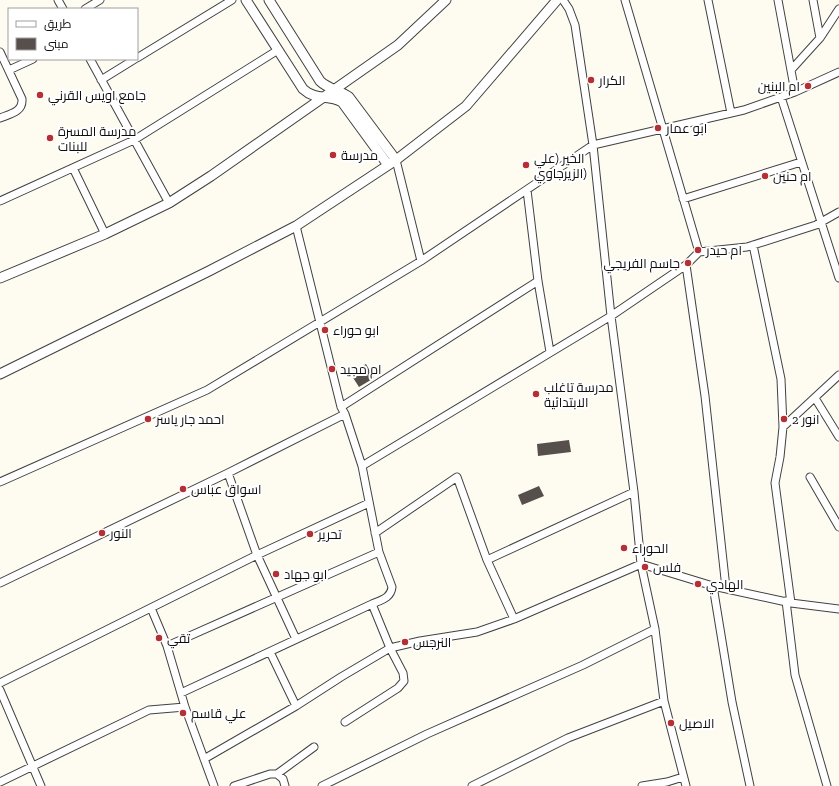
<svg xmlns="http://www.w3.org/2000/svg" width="839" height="786" font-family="'Zilla Slab',Cairo,serif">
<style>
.building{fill:#564f4b}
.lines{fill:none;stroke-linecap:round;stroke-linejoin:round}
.minor-casing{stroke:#414141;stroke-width:9}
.tertiary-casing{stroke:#414141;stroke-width:11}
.minor{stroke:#fff;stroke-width:7}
.tertiary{stroke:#fff;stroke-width:9}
.poi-dot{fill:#b43035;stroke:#fff;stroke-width:1.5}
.labels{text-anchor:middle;stroke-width:4;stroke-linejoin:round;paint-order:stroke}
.poi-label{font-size:13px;fill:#0e0e0e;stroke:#fff;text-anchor:start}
</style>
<rect width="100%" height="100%" fill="#fefbf0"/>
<path class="building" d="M366 364 374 378 359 387 350 373Z
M569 440 571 452 538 456 537 444Z
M539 486 544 496 522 505 518 495Z"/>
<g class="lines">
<g class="minor-casing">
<path id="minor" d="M58 0 63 9
M563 0 569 9 575 25 593 145 611 316 634 492 641 564 655 629 664 701 686 786
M625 0 699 252
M708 0 731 113
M778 0 795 92
M813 0 820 38
M85 9 100 0
M0 52 22 99C23 112 10 114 0 118
M137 58 232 0
M90 59 169 203
M9 70 33 59
M791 70 820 38 839 9
M101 80 135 59
M781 97 839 278
M396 160 421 261
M73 168 105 234
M527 190 538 281 550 352
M683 199 801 162
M0 201 134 140 278 50
M753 245 781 379 783 427 780 457 775 483 791 603
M686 265 705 396 726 588
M815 398 839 437
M341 407 538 281
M783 427 839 375
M362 466 611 316 686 265 699 252 747 247 816 225 839 212
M228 473 257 555 296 639
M810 477 839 527
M0 482 207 390 421 261 593 145 744 110 795 92 839 72
M375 533 457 477 487 560 514 619
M487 560 634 492
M0 583 228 473 345 414
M713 586 732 702 750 786
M786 601 795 675 827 786
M151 608 167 646 185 707 214 786
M167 646 379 552
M270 652 296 706
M0 683 257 555 369 503
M0 690 41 786
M181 693 372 604C381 600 391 598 392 587L379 552 362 466 345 414 341 407 296 226
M345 722 398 688 404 681 403 673 390 648 372 604
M204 759 296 706 341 677 390 648 420 641 477 632 514 619 641 564 713 586 791 603 839 609
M277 774 283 779 285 786
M0 782 149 710 185 707
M234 786 270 774H277L314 747
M322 786 427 734 583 665 655 629
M472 786 568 738 664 701
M642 786 667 782 683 777"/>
</g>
<g class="tertiary-casing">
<path id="tertiary" d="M246 0 303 89C316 101 328 94 342 102L388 165
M269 0 320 81C328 89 339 90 349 97L396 160
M0 278 105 234 169 203 211 176 398 45 446 0
M0 374 209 271 296 226 396 160 466 106 557 0"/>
</g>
<use href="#minor" class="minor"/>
<use href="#tertiary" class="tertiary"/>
</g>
<g class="poi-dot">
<circle cx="591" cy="80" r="4"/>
<circle cx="808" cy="86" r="4"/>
<circle cx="40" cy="95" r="4"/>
<circle cx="658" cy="128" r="4"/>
<circle cx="50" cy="138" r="4"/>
<circle cx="333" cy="155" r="4"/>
<circle cx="526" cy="165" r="4"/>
<circle cx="765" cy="176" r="4"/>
<circle cx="698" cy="250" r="4"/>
<circle cx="688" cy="263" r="4"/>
<circle cx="325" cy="330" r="4"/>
<circle cx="332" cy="369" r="4"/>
<circle cx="536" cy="394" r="4"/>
<circle cx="148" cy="419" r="4"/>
<circle cx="784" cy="419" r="4"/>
<circle cx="183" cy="489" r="4"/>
<circle cx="102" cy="533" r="4"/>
<circle cx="310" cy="534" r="4"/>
<circle cx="624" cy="548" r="4"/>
<circle cx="645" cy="567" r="4"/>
<circle cx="276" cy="574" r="4"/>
<circle cx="698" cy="584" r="4"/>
<circle cx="159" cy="638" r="4"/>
<circle cx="405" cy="642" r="4"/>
<circle cx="183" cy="713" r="4"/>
<circle cx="671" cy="723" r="4"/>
</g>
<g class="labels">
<g class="poi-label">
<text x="599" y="85">الكرار</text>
<text x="800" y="91" text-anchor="end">ام البنين</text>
<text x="48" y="100">جامع اويس القرني</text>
<text x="666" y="133">ابو عمار</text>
<text x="58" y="136">مدرسة المسرة<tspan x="58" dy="15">للبنات</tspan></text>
<text x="341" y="160">مدرسة</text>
<text x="534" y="163">الخير (علي<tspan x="534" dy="15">الزيرجاوي)</tspan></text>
<text x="773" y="181">ام حنين</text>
<text x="706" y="255">ام حيدر</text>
<text x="680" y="268" text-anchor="end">جاسم الفريجي</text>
<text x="333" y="335">ابو حوراء</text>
<text x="340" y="374">ام مجيد</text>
<text x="544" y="392">مدرسة تاغلب<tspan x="544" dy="15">الابتدائية</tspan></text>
<text x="156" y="424">احمد جار ياسر</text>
<text x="792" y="424">انور 2</text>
<text x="191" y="494">اسواق عباس</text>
<text x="110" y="538">النور</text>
<text x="318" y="539">تحرير</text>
<text x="632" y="553">الحوراء</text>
<text x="653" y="572">فلس</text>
<text x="284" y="579">ابو جهاد</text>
<text x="706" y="589">الهادي</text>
<text x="167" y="643">تقي</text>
<text x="413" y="647">النرجس</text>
<text x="191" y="718">علي قاسم</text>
<text x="679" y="728">الاصيل</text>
</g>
</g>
<rect x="8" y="8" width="130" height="52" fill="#ffffff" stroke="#9f9f9f"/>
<rect x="16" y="21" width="20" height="6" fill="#ffffff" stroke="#9f9f9f"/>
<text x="44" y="28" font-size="12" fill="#0e0e0e">طريق</text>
<rect x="16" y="38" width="20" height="12" fill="#564f4b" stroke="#9f9f9f"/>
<text x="44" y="48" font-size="12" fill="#0e0e0e">مبنى</text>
</svg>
